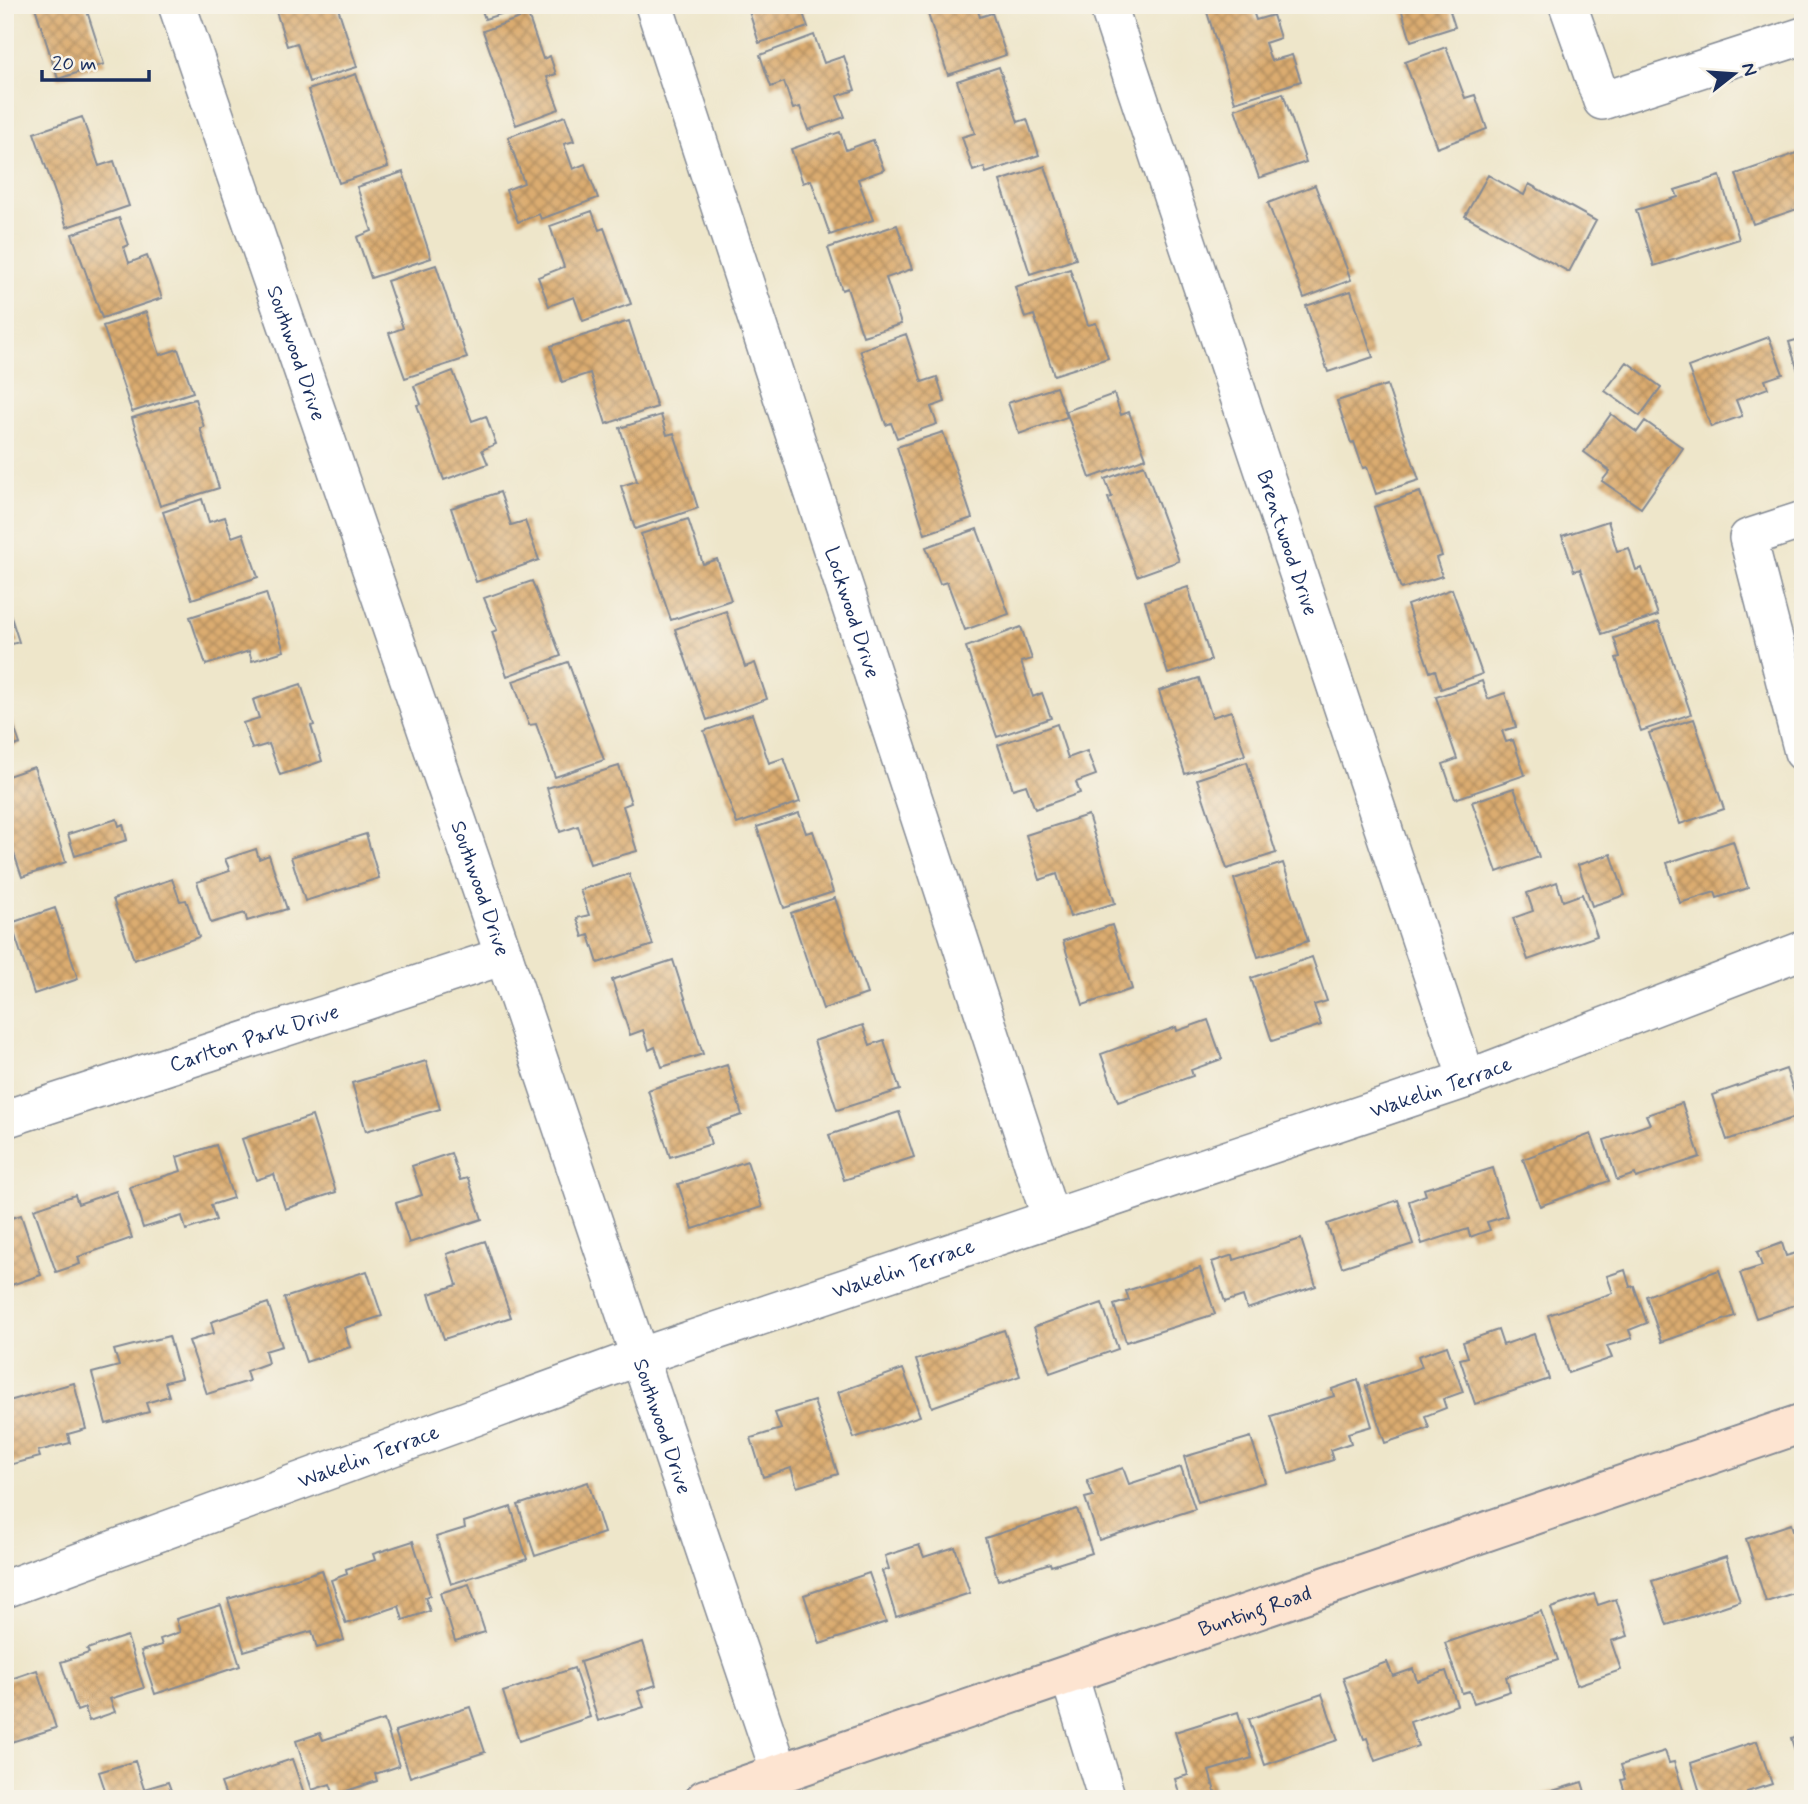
<svg xmlns="http://www.w3.org/2000/svg" width="1808" height="1804" font-family="Mynerve,sans-serif">
<style>
.building{fill:url(#building-cross-hatch)}
.lines{fill:none;stroke-linecap:round;stroke-linejoin:round}
.minor-casing{stroke:#848a94;stroke-width:40}
.secondary-casing{stroke:#848a94;stroke-width:42}
.minor{stroke:#fff;stroke-width:37}
.secondary{stroke:#fde4d1;stroke-width:38}
.labels{text-anchor:middle;stroke-width:5;stroke-linejoin:round;paint-order:stroke}
.street-label{font-size:21px;fill:#1b2f5e;stroke:#f7f3e8}
</style>
<defs>
<pattern id="building-cross-hatch" width="8" height="8" patternUnits="userSpaceOnUse" patternTransform="scale(1.75)"><rect width="8" height="8" fill="#dbac6f"/><path d="M0 0l8 8M0 8l8-8" fill="none" stroke="#b18c5e"/></pattern>
</defs>
<rect width="100%" height="100%" fill="#f7f3e8"/>
<filter id="ink" filterUnits="userSpaceOnUse"><feTurbulence type="fractalNoise" baseFrequency=".0143" numOctaves="2"/><feDisplacementMap in="SourceGraphic" scale="14" xChannelSelector="R" yChannelSelector="G"/><feConvolveMatrix kernelMatrix="1 2 1 2 8 2 1 2 1" color-interpolation-filters="sRGB"/></filter>
<filter id="wash" filterUnits="userSpaceOnUse"><feTurbulence type="fractalNoise" baseFrequency=".00686" numOctaves="4" result="noise"/><feDisplacementMap in="SourceGraphic" scale="28" xChannelSelector="R" yChannelSelector="G"/><feGaussianBlur stdDeviation="1.57" result="paint"/><feColorMatrix in="noise" values="0 0 0 0 0 0 0 0 0 0 0 0 0 0 0 0 0 1.4 0 .05"/><feComposite in="paint" operator="in"/></filter>
<g filter="url(#wash)">
<rect width="100%" height="100%" fill="#eee6ca"/>
<g id="blocks">
<path class="building" d="M39 5H85L104 64 58 79 35 7Z
M274 5H337L357 67 309 82 297 43 287 46Z
M480 5H526V6L485 19Z
M747 5H800L808 27 759 43Z
M925 5H976L980 17 992 13 1006 55 948 75Z
M1219 5H1251L1256 20 1273 15 1280 38 1265 43 1271 61 1292 55 1301 81 1235 102 1206 9Z
M1400 5H1448L1455 27 1411 41Z
M528 15 543 59 550 56 556 74 547 77 559 109 516 125 483 31Z
M814 35 824 63 844 56 855 90 837 96 845 117 808 130 800 107 793 109 784 82 771 87 760 55Z
M1446 47 1465 98 1475 95 1487 129 1437 148 1405 62Z
M999 67 1018 122 1027 119 1039 155 986 173 984 167 973 171 962 137 975 133 957 81Z
M356 74 388 167 339 183 308 90Z
M1283 93 1306 162 1259 178 1235 109Z
M565 116 574 141 564 144 573 169 585 164 598 198 541 219 539 214 518 222 506 190 524 183 508 137Z
M82 117 99 166 114 161 129 206 67 227 34 133Z
M840 132 846 150 873 140 884 170 858 179 873 220 830 235 811 180 803 183 791 149Z
M1803 151V207L1753 224 1736 174Z
M1045 166 1076 259 1030 274 1000 181Z
M403 172 431 258 371 278 357 237 372 231 357 187Z
M1488 175 1524 195 1529 184 1596 221 1569 272 1465 216Z
M1720 176 1739 239 1654 266 1636 210 1678 197 1675 190Z
M1315 185 1351 280 1304 298 1268 203Z
M592 211 599 230 604 228 631 304 583 321 574 297 549 306 538 277 564 267 550 226Z
M119 218 129 245 124 247 129 263 147 256 162 298 102 318 72 234Z
M897 225 912 269 886 278 901 324 863 336 847 288 842 290 828 248Z
M436 265 467 358 405 378 389 333 403 328 387 281Z
M1070 269 1088 325 1096 323 1108 358 1054 375 1034 315 1025 318 1015 287Z
M1351 291 1373 357 1328 372 1306 306Z
M146 312 160 355 178 349 193 392 132 412 103 326Z
M629 321 657 407 606 424 590 373 562 382 551 346Z
M906 334 922 382 937 377 945 402 931 407 937 424 897 438 891 423 886 425 860 350Z
M1769 337 1783 374 1765 380 1768 388 1736 400 1742 416 1711 427 1688 367Z
M1803 338V384H1802L1789 342Z
M1627 362 1661 387 1640 416 1605 391Z
M453 371 472 421 486 416 496 444 482 450 488 464 444 480 417 405 421 404 414 386Z
M1387 385 1419 480 1376 494 1367 467 1363 468 1354 442 1351 443 1337 401Z
M1056 387 1067 417 1019 434 1008 403Z
M1114 394 1121 415 1129 412 1146 458 1090 478 1066 411Z
M195 399 204 427 200 428 219 488 160 506 132 418Z
M1611 414 1637 432 1645 421 1683 448 1641 508 1602 481 1610 471 1584 452Z
M661 415 667 435 674 433 698 508 635 529 621 486 637 481 620 428Z
M943 432 972 518 925 534 897 447Z
M1144 465 1179 561 1137 576 1108 498 1112 497 1105 479Z
M500 492 511 525 525 521 539 560 476 582 451 508Z
M1420 492 1442 556 1436 558 1442 576 1401 589 1374 507Z
M202 499 209 522 225 517 232 537 243 533 258 577 192 599 163 512Z
M688 519 703 564 717 559 731 600 671 620 641 534Z
M1608 521 1617 551 1629 548 1636 570 1642 568 1658 615 1602 634 1580 569 1574 571 1562 536Z
M977 529 1009 614 965 630 947 582 940 584 926 547Z
M532 581 561 656 507 676 492 632 497 630 484 598Z
M1188 587 1211 660 1168 674 1145 601Z
M1452 589 1482 674 1441 689 1435 670 1430 672 1407 605Z
M266 593 284 651 252 661 249 651 206 665 190 617Z
M5 598 19 642 5 646Z
M726 611 745 667 755 663 767 699 707 720 675 629Z
M1659 622 1691 714 1641 731 1616 658 1620 657 1614 638Z
M1021 627 1032 659 1021 662 1033 697 1042 693 1051 718 997 737 966 647Z
M568 662 604 760 555 777 536 724 529 725 513 681Z
M1199 678 1212 717 1231 711 1245 755 1185 774 1159 691Z
M1482 681 1488 699 1505 693 1516 727 1502 731 1506 742 1513 740 1525 775 1455 799 1443 764 1457 759 1436 697Z
M301 684 314 725 311 726 322 761 280 775 269 744 252 749 243 723 259 718 253 700Z
M5 701 20 744 5 749Z
M752 714 769 763 784 758 800 802 737 824 704 731Z
M1694 719 1724 809 1680 824 1649 733Z
M1057 724 1068 758 1087 751 1096 775 1076 782 1080 793 1035 809 1026 785 1013 789 998 745Z
M1247 762 1276 853 1227 869 1197 779Z
M619 766 631 803 623 806 637 851 590 864 578 826 560 832 547 788Z
M34 767 66 862 22 877 5 827V777Z
M1514 788 1539 857 1497 872 1472 802Z
M799 813 806 833 813 831 833 892 784 908 757 827Z
M1088 815 1115 903 1070 917 1057 874 1040 880 1026 835Z
M117 819 119 826 123 824 127 840 75 856 68 834Z
M366 834 379 878 305 901 291 857Z
M1733 841 1748 888 1717 898 1715 892 1680 903 1667 863Z
M256 849 259 859 269 855 287 909 247 921 245 913 211 923 197 882 230 871 225 859Z
M1611 854 1625 895 1592 906 1578 865Z
M1283 863 1308 941 1258 957 1234 879Z
M629 874 653 945 598 963 589 935 583 937 577 918 589 915 580 890Z
M172 879 180 901 186 900 199 937 134 960 113 899Z
M1557 882 1563 901 1582 894 1597 936 1528 960 1513 918 1533 911 1527 893Z
M835 898 867 994 823 1009 791 913Z
M55 908 78 979 34 994 11 923Z
M1112 925 1132 989 1083 1005 1063 941Z
M1312 957 1327 1001 1314 1005 1321 1025 1272 1041 1251 978Z
M673 960 703 1054 662 1067 655 1047 649 1050 643 1030 630 1035 612 980Z
M1208 1020 1222 1059 1191 1070 1193 1076 1118 1102 1101 1054 1176 1027 1177 1031Z
M863 1025 870 1045 884 1040 900 1090 837 1110 814 1041Z
M426 1061 440 1109 366 1131 352 1083Z
M727 1065 742 1115 706 1127 711 1144 670 1157 648 1090Z
M1786 1069 1802 1115 1727 1140 1712 1095Z
M1682 1103 1700 1157 1636 1178 1635 1174 1617 1180 1604 1140 1650 1124 1646 1115Z
M899 1112 914 1157 844 1180 829 1135Z
M312 1116 336 1192 285 1209 274 1174 256 1180 242 1139Z
M1591 1134 1609 1181 1540 1206 1523 1159Z
M216 1145 233 1198 211 1205 216 1220 186 1230 182 1216 143 1228 130 1187 181 1171 177 1157Z
M451 1153 460 1180 468 1178 482 1219 409 1243 396 1203 422 1195 412 1166Z
M747 1161 762 1207 693 1229 678 1184Z
M1493 1168 1507 1216 1487 1222 1490 1230 1470 1237 1468 1229 1422 1244 1409 1201 1426 1195 1424 1189Z
M116 1191 132 1238 78 1257 80 1264 56 1272 34 1209 75 1195 78 1204Z
M1398 1200 1413 1244 1342 1267 1327 1224Z
M21 1215 41 1275 5 1287V1220Z
M1301 1239 1316 1286 1247 1309 1243 1296 1225 1302 1212 1262 1233 1255 1234 1260Z
M485 1241 511 1317 444 1339 429 1294 457 1285 447 1254Z
M1782 1243 1786 1256 1803 1251V1302L1756 1318 1740 1273 1762 1266 1757 1252Z
M1200 1268 1215 1314 1126 1342 1114 1305 1129 1300 1126 1291Z
M1625 1270 1630 1287 1634 1286 1647 1323 1629 1330 1632 1338 1607 1346 1612 1358 1568 1373 1548 1315 1613 1293 1607 1276Z
M1719 1270 1735 1316 1662 1342 1646 1296Z
M367 1271 382 1316 344 1328 350 1347 306 1362 284 1298Z
M268 1303 282 1346 265 1351 268 1363 246 1371 249 1381 207 1394 189 1341 214 1333 211 1322Z
M1102 1303 1118 1349 1050 1373 1034 1327Z
M1004 1330 1020 1376 932 1407 916 1360Z
M1498 1330 1503 1345 1534 1334 1549 1379 1475 1404 1460 1359 1468 1357 1463 1342Z
M169 1336 181 1378 165 1382 169 1396 146 1403 149 1412 106 1424 92 1373 119 1366 114 1350Z
M1447 1346 1463 1392 1443 1399 1446 1408 1425 1416 1429 1428 1385 1443 1366 1386 1422 1367 1418 1356Z
M903 1369 920 1416 854 1438 838 1392Z
M1358 1380 1372 1426 1348 1433 1351 1443 1330 1450 1333 1460 1289 1474 1271 1416 1334 1396 1332 1389Z
M74 1383 86 1429 68 1434 70 1443 38 1451 40 1457 5 1466V1402Z
M814 1401 838 1474 797 1487 791 1468 763 1477 751 1438 781 1429 775 1413Z
M1251 1437 1265 1482 1198 1502 1184 1457Z
M1181 1467 1195 1509 1099 1540 1085 1498 1093 1496 1087 1480 1123 1468 1129 1484Z
M588 1482 604 1533 535 1556 518 1505Z
M511 1507 527 1559 451 1584 436 1537 465 1528 464 1522Z
M1077 1509 1092 1553 1051 1566 1050 1563 998 1580 985 1538Z
M1791 1524 1797 1542 1803 1540V1590L1766 1602 1746 1539Z
M413 1541 430 1595 425 1597 430 1611 403 1620 399 1606 346 1624 331 1580 347 1574 346 1569 375 1560 373 1554Z
M919 1545 924 1557 955 1547 970 1593 896 1617 882 1571 889 1569 885 1556Z
M1726 1557 1740 1601 1667 1625 1652 1581Z
M322 1570 344 1640 317 1648 312 1631 244 1651 228 1599Z
M869 1573 886 1622 820 1644 804 1595Z
M469 1584 485 1632 455 1641 440 1593Z
M1594 1594 1598 1605 1616 1599 1628 1636 1611 1641 1621 1670 1577 1685 1551 1608Z
M221 1605 240 1666 155 1694 141 1651 162 1645 160 1639 180 1632 176 1619Z
M1541 1611 1558 1660 1506 1677 1510 1691 1474 1703 1469 1691 1462 1693 1445 1643Z
M127 1636 144 1688 110 1699 115 1712 89 1721 85 1708 77 1711 61 1662 89 1653 87 1649Z
M643 1642 656 1685 638 1691 644 1707 598 1721 580 1662Z
M1387 1662 1393 1676 1413 1669 1417 1681 1446 1671 1457 1705 1410 1722 1418 1746 1375 1761 1367 1738 1364 1739 1343 1678Z
M574 1668 590 1717 519 1741 503 1692Z
M37 1670 56 1728 5 1744V1681Z
M1322 1694 1338 1740 1265 1765 1249 1719Z
M470 1707 485 1752 410 1777 395 1731Z
M1238 1712 1252 1758 1209 1771 1216 1795 1204 1799H1181L1175 1779 1188 1775 1175 1732Z
M384 1720 399 1766 375 1774 377 1781 334 1795 330 1784 312 1790 296 1741 320 1733 323 1740Z
M1803 1735V1775H1802L1791 1738Z
M1757 1741 1772 1784 1747 1792 1749 1799H1702L1691 1763Z
M1665 1751 1669 1763 1674 1762 1686 1799H1627L1621 1780 1625 1779 1621 1765Z
M292 1759 306 1799H227L221 1783Z
M135 1761 144 1789 168 1782 174 1799H108L99 1772Z
M1582 1782 1587 1799H1537L1536 1796Z"/>
</g>
</g>
<g filter="url(#ink)">
<use href="#blocks" fill-opacity="0" stroke="#848a94" stroke-width="2"/>
<g class="lines">
<g class="minor-casing">
<g id="minor">
<path id="s1" d="M177 5 504 956 780 1773"/>
<path id="s2" d="M654 5 1051 1219"/>
<path id="s3" d="M1108 5 1467 1079"/>
<path d="M1568 5 1602 101 1803 36"/>
<path d="M1803 520 1748 538 1803 752"/>
<path id="s4" d="M5 1119 504 956"/>
<path id="s5" d="M5 1589 639 1357 1467 1079 1803 950"/>
<path d="M1069 1675 1107 1799"/>
</g>
</g>
<g class="secondary-casing">
<g id="secondary">
<path id="s6" d="M705 1799 1803 1423"/>
</g>
</g>
<use href="#minor" class="minor"/>
<use href="#secondary" class="secondary"/>
</g>
</g>
<g class="labels">
<g class="street-label">
<text dy="7" stroke="none"><textPath href="#s1" startOffset="368">Southwood Drive</textPath></text>
<text dy="7" stroke="none"><textPath href="#s3" startOffset="567">Brentwood Drive</textPath></text>
<text dy="7" stroke="none"><textPath href="#s2" startOffset="639">Lockwood Drive</textPath></text>
<text dy="7" stroke="none"><textPath href="#s1" startOffset="934">Southwood Drive</textPath></text>
<text dy="7" stroke="none"><textPath href="#s4" startOffset="262">Carlton Park Drive</textPath></text>
<text dy="7" stroke="none"><textPath href="#s5" startOffset="1521">Wakelin Terrace</textPath></text>
<text dy="7" stroke="none"><textPath href="#s5" startOffset="954">Wakelin Terrace</textPath></text>
<text dy="7" stroke="none"><textPath href="#s1" startOffset="1502">Southwood Drive</textPath></text>
<text dy="7" stroke="none"><textPath href="#s5" startOffset="387">Wakelin Terrace</textPath></text>
<text dy="7" stroke="none"><textPath href="#s6" startOffset="581">Bunting Road</textPath></text>
</g>
</g>
<rect width="1808" height="1804" fill="none" stroke="#f7f3e8" stroke-width="28"/>
<g transform="translate(1734 74) rotate(73)" stroke="#f7f3e8" stroke-width="5" paint-order="stroke">
<path d="M0-5L12 26L0 18L-12 26Z" fill="#1b2f5e"/>
<text y="-10" font-size="19" font-weight="bold" text-anchor="middle" fill="#1b2f5e">N</text>
</g>
<path d="M42 70v10h107v-10" fill="none" stroke="#1b2f5e" stroke-width="3.5"/>
<text x="52" y="70" font-size="21" fill="#1b2f5e" stroke="#f7f3e8" stroke-width="5" paint-order="stroke">20 m</text>
</svg>
